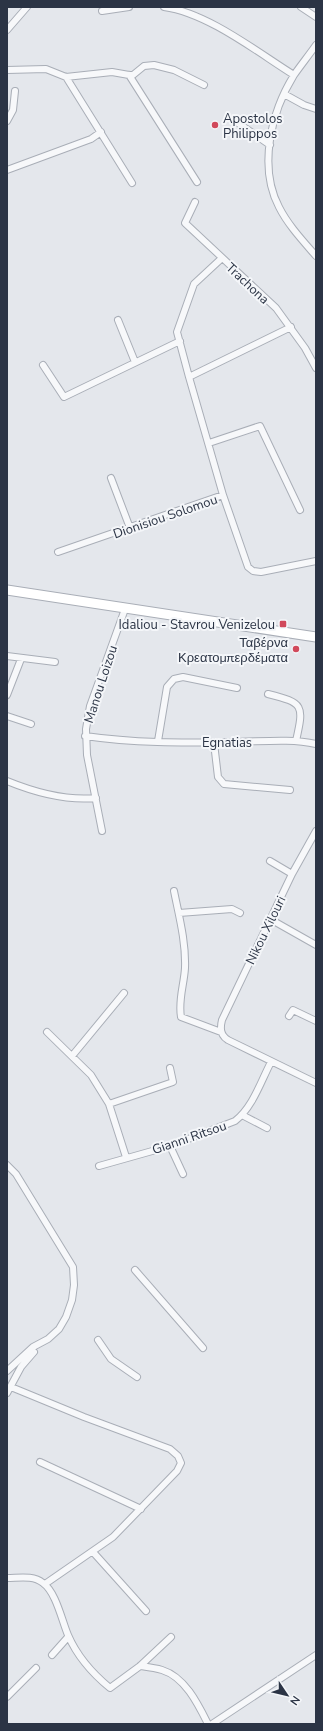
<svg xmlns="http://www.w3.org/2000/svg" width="323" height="1731" font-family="'Nunito Sans',sans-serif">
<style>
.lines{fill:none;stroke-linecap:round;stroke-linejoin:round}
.minor-casing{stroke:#a9aeb7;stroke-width:8}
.secondary-casing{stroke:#a9aeb7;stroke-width:11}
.minor{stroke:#f7f8fa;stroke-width:6}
.secondary{stroke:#fff;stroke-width:9}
.poi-dot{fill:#d1495b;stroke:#f4f6f9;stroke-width:1.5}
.labels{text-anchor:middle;stroke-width:4;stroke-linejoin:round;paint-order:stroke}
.poi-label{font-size:13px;fill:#2b3445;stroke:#f4f6f9;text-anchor:end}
.street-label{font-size:13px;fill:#2b3445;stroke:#f4f6f9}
</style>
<rect width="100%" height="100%" fill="#e4e7ec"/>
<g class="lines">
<g class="minor-casing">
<path id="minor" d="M164 7C208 13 257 52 294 75
M301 7 316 17
M102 11 129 7
M7 30 27 7
M316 45C309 55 301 65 294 75 271 112 258 167 279 207 288 225 303 241 316 256
M7 70 46 69 66 77 112 72 129 75H133L144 66 154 65 174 70 204 85
M129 75 197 182
M66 77 132 183
M284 94 304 105 316 109
M7 121 13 110 15 91
M238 123 270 145
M7 170 91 139 101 132
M195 202 185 223 276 308 305 348 316 368
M118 320 135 362
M43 365 64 397 180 341
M189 377 177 332 194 284 222 258
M209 443 260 426 300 510
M111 478 130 528
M223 495 189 377 291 327
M58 552 223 495 248 567 253 571 261 572 316 561
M7 656 55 662
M268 694C304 703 304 705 296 741
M7 695 21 659
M7 716 31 724
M85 736C133 743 182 743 231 742 259 742 289 738 316 744
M158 741 167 687 174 679 183 677 237 688
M214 743 218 777 224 784 290 790
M7 781C34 792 66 801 96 798
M102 831 87 755 86 729 90 706 125 609
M316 831 292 874 222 1020C220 1028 220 1035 228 1040L316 1083
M270 861 292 874
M174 891C179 916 186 942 185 968 184 985 178 1000 181 1017L221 1032
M179 913 232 909 240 913
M270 919 316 945
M289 1016 293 1010 316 1021
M47 1032 91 1075 109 1104 126 1157
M72 1056 124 993
M109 1104 173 1082 170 1068
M242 1115 267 1128
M170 1146 183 1174
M7 1165 16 1174 73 1267 74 1285 72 1300 66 1317 59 1329 48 1339 33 1347 7 1371
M99 1166 170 1146 235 1121C253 1107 261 1081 271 1062
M135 1270 203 1348
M98 1340 111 1359 137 1377
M11 1387 84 1417 170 1449 178 1456 181 1463 177 1471 113 1537 45 1584
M7 1393 21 1367 34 1352
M40 1462 141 1509
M93 1552 146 1611
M7 1578C19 1578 33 1575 43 1583 56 1592 62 1621 68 1635 77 1656 93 1674 110 1688L140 1666 171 1637
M52 1655 68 1637
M140 1666C147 1667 155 1668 162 1670 185 1677 198 1704 208 1724
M7 1697 36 1668
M212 1724 316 1655"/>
</g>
<g class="secondary-casing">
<path id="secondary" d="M7 590 316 637"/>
</g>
<use href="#minor" class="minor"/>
<use href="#secondary" class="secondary"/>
</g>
<g class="poi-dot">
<circle cx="215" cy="125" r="4"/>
<rect x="279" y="620" width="8" height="8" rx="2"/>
<circle cx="296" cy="649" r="4"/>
</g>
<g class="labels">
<g class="poi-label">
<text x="223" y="123" text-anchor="start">Apostolos<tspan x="223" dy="15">Philippos</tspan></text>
<text x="275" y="629">Idaliou - Stavrou Venizelou</text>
<text x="288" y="647">Ταβέρνα<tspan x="288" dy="15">Κρεατομπερδέματα</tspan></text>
</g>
<g class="street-label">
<text transform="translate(248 283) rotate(43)" y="5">Trachona</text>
<text transform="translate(165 516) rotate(-19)" y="5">Dionisiou Solomou</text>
<text transform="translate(100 684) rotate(-72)" y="5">Manou Loizou</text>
<text x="227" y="747">Egnatias</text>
<text transform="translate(265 930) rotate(-64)" y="5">Nikou Xilouri</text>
<text transform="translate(189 1137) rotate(-19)" y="5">Gianni Ritsou</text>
</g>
</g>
<rect width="323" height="1731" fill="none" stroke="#2b3445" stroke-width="16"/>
<g transform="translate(287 1695) rotate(125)" stroke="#f4f6f9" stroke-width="3" paint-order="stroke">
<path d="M0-3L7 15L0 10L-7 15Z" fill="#2b3445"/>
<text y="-6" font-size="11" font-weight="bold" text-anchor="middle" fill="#2b3445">N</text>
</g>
</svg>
